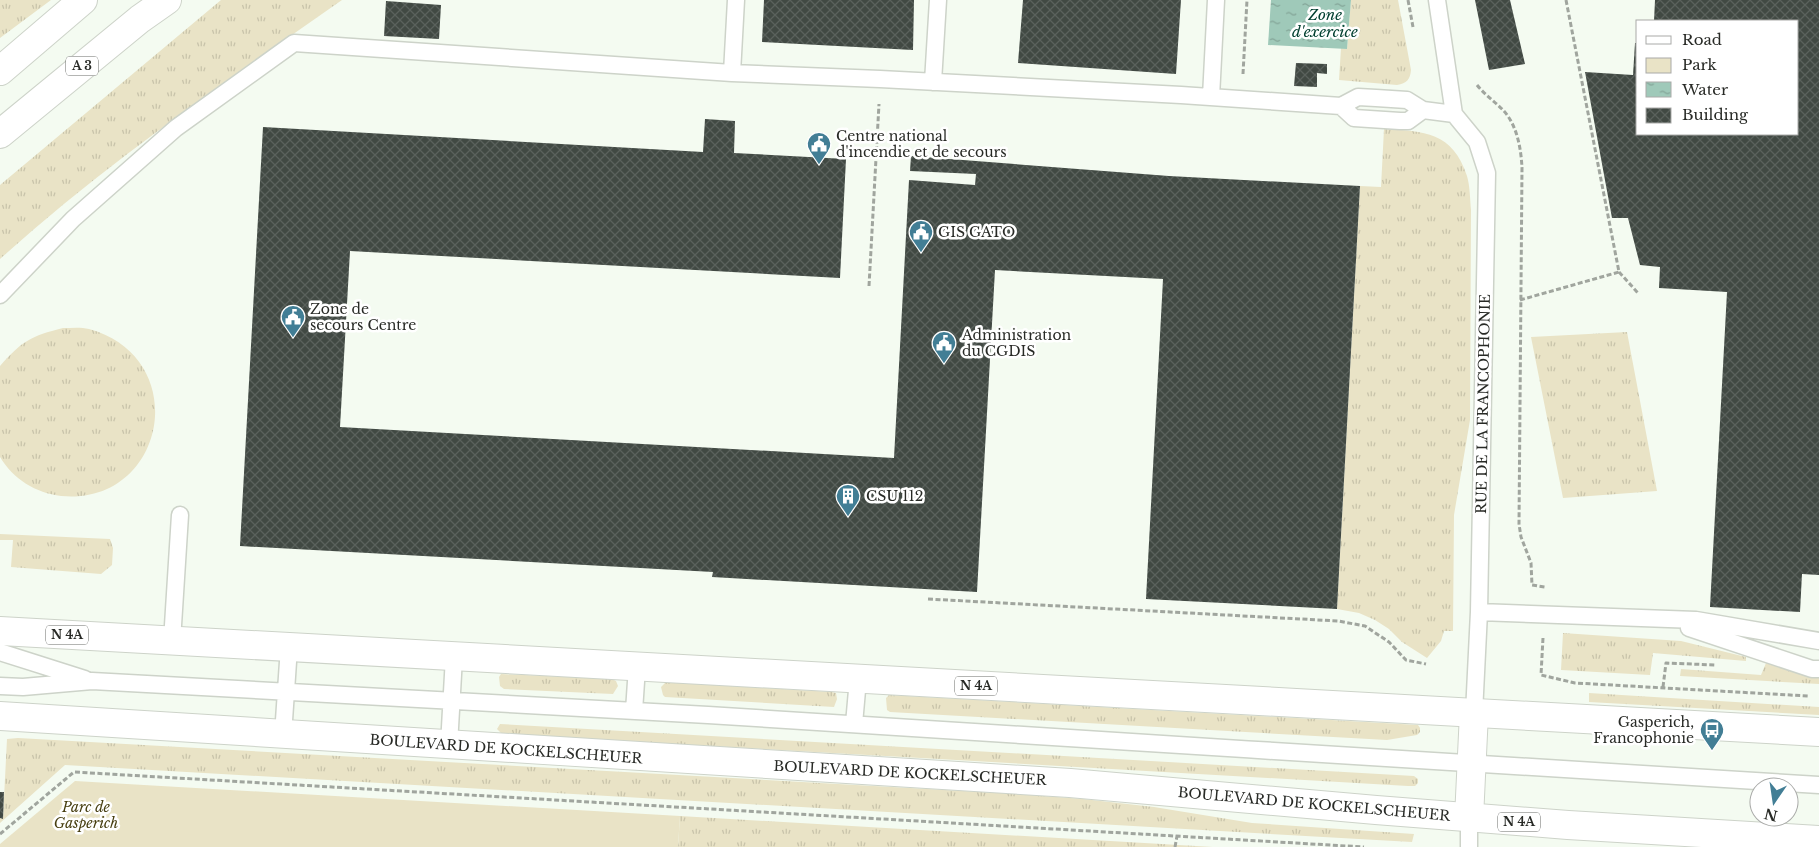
<svg xmlns="http://www.w3.org/2000/svg" width="1819" height="847" font-family="'Libre Baskerville',serif">
<style>
.grass{fill:url(#grass-tufts)}
.park{fill:#e9e3c6}
.water{fill:url(#water-ripples)}
.building{fill:url(#building-cross-hatch)}
.lines{fill:none;stroke-linecap:round;stroke-linejoin:round}
.service-casing{stroke:#cdd3c9;stroke-width:19}
.minor-casing{stroke:#cdd3c9;stroke-width:30}
.primary-casing{stroke:#cdd3c9;stroke-width:30}
.motorway-casing{stroke:#cdd3c9;stroke-width:30}
.path{stroke:#a0a59e;stroke-width:3;stroke-dasharray:5 2.5;stroke-linecap:butt}
.service{stroke:#fff;stroke-width:16}
.minor{stroke:#fff;stroke-width:28}
.primary{stroke:#fff;stroke-width:28}
.motorway{stroke:#fff;stroke-width:28}
.labels{text-anchor:middle;stroke-width:5;stroke-linejoin:round;paint-order:stroke}
.shield{fill:#fff;stroke:#686a67;stroke-width:1}
.shield-label{font-size:12px;font-weight:bold;fill:#282a26}
.poi-label{font-size:14px;fill:#282a26;stroke:#fff;text-anchor:start}
.street-label{font-size:14px;fill:#282a26;stroke:#fff}
.park-label{font-size:14px;font-style:italic;fill:#473e10;stroke:#fff}
.water-label{font-size:15px;font-style:italic;fill:#034031;stroke:#fff}
</style>
<defs>
<pattern id="grass-tufts" width="24" height="20" patternUnits="userSpaceOnUse" patternTransform="scale(1.25)"><rect width="24" height="20" fill="#e9e3c6"/><path d="M3 7l-1-3M5 7V3M7 7l1-3M15 17l-1-3M17 17v-4M19 17l1-3" fill="none" stroke="#c8c3aa"/></pattern>
<pattern id="water-ripples" width="26" height="14" patternUnits="userSpaceOnUse" patternTransform="scale(1.25)"><rect width="26" height="14" fill="#9fc9b9"/><path d="M2 4q2-2 4 0t4 0M15 11q2-2 4 0t4 0" fill="none" stroke="#82a396"/></pattern>
<pattern id="building-cross-hatch" width="8" height="8" patternUnits="userSpaceOnUse" patternTransform="scale(1.25)"><rect width="8" height="8" fill="#414943"/><path d="M0 0l8 8M0 8l8-8" fill="none" stroke="#5a615c"/></pattern>
</defs>
<rect width="100%" height="100%" fill="#f4fbf1"/>
<path class="grass" d="M0 0H51L0 38Z
M221 0H342C225 82 106 163 0 259V185Z
M1351 0H1398L1411 70C1410 80 1407 83 1397 85L1339 80 1341 48 1347 49Z
M1384 129C1424 131 1453 132 1467 176 1470 186 1470 199 1471 210L1470 420 1454 515 1453 631H1444L1441 641 1427 658 1402 642 1389 629 1375 620 1359 613 1337 609 1360 186 1381 187Z
M63 328C72 328 81 327 89 329 194 358 166 506 61 496 36 493 13 479 0 457V366C22 341 31 336 63 328Z
M1627 332 1657 491 1563 498 1531 337Z
M0 534 110 539 113 548 112 565 101 574 11 567 13 540H0Z
M1563 633 1681 641 1746 657V661L1653 653 1650 675 1561 670Z
M1766 663 1810 676H1819V684L1680 676 1681 669 1761 675Z
M501 674 612 679 616 681 618 686 613 694 504 689 500 686 499 677Z
M666 682 832 692 836 693 837 699 834 707 665 697 663 695 661 687Z
M1589 693 1819 707V715L1589 702Z
M889 695 1418 725 1420 728V732L1417 735 1387 740 890 712 887 710 886 698Z
M500 724 1414 776 1418 779V783L1415 786H1408L502 734 497 729Z
M18 738 1017 794 1083 799 1154 807 1252 823 1414 834 1412 842 65 765 0 823V818H3L7 739Z
M680 816 1213 847H678Z"/>
<path class="park" d="M75 781 680 816 678 847H0V844Z"/>
<path class="water" d="M1271 0H1351L1347 49 1268 45Z"/>
<path class="building" d="M764 0H914L913 50 762 42Z
M1023 0H1181L1176 74 1018 63Z
M1475 0H1510L1525 64 1489 70Z
M1655 0H1819V575L1802 574 1800 612 1710 607 1727 292 1659 288 1660 267 1640 265 1628 218H1612L1585 72 1633 75 1635 43H1638V134H1798V21H1654Z
M386 1 441 5 439 39 384 36Z
M1296 63 1327 64V74L1317 73V87L1294 86Z
M705 119 735 121 734 153 846 159 840 278 350 251 340 427 894 458 909 180 975 185 976 174 910 171 911 156 1169 176 1360 186 1337 609 1146 599 1163 279 995 270 977 592 712 577 713 572 240 546 263 127 703 152Z
M0 792H4L3 819 0 818Z"/>
<g class="lines">
<g class="service-casing">
<path id="service" d="M1437 0 1454 114 1477 142 1487 173 1479 612 1474 713
M732 73 736 0
M933 82 938 0
M1211 97 1216 0
M1341 106 1354 118 1400 121H1408L1423 110
M0 295 73 219 176 128 294 43 732 73 880 79 1181 95 1341 106 1358 97 1376 98 1407 100 1423 110 1454 114
M1479 612 1696 620 1819 641
M1689 628 1812 669H1819
M172 641 180 515
M0 652 85 679
M0 686 23 687 92 681C297 693 503 703 708 715 1078 738 1449 763 1819 785
M634 711 637 667
M854 724 858 679
M283 735 289 647
M449 745 454 657
M1469 847V818"/>
</g>
<g class="minor-casing">
<path id="minor" d="M1469 818 1474 713"/>
</g>
<g class="primary-casing">
<path id="primary" d="M0 631 1819 732
M0 716 1070 783 1376 810 1568 825 1819 840"/>
</g>
<g class="motorway-casing">
<path id="motorway" d="M0 71 83 0
M0 134 140 19 167 0"/>
</g>
<path class="path" d="M1408 0 1413 27
M1243 74 1247 0
M1477 85C1484 94 1494 101 1502 109 1517 124 1521 148 1522 168L1519 524 1521 537 1531 563 1532 585 1545 587
M1619 272 1638 293
M869 286 879 104
M1520 300 1619 272 1566 0
M928 599 1338 621 1365 626 1389 642 1406 660 1426 664
M1543 638 1541 675 1575 683 1808 696
M1663 687 1666 663 1716 665
M0 834 74 772 1364 847
M1175 847 1177 836"/>
<use href="#service" class="service"/>
<use href="#minor" class="minor"/>
<use href="#primary" class="primary"/>
<use href="#motorway" class="motorway"/>
</g>
<defs>
<g id="civic-pin" transform="scale(1.25)"><path d="M0 17L-7.5 6A9.5 9.5 0 1 1 7.5 6Z" fill="#427e95" stroke="#fff"/><path d="M-.6-6.5H3V-4.5H.6V-3L4-1V1h2V6H-6V1h2V-1L-.6-3ZM-1.2 2.5V6h2.4V2.5Z" fill="#fff"/></g>
<g id="building-pin" transform="scale(1.25)"><path d="M0 17L-7.5 6A9.5 9.5 0 1 1 7.5 6Z" fill="#427e95" stroke="#fff"/><path d="M-4-6H4V6H1V3H-1V6H-4ZM-2.5-4.3h1.7v1.8h-1.7ZM.8-4.3h1.7v1.8H.8ZM-2.5-1h1.7V.8h-1.7ZM.8-1h1.7V.8H.8Z" fill="#fff"/></g>
<g id="bus-pin" transform="scale(1.25)"><path d="M0 17L-7.5 6A9.5 9.5 0 1 1 7.5 6Z" fill="#427e95" stroke="#fff"/><path d="M-5-6H5V4H4V6H2V4H-2V6H-4V4H-5ZM-3.5-4V0h7V-4ZM-3.5 1.2v1.5H-2V1.2ZM2 1.2v1.5H3.5V1.2Z" fill="#fff"/></g>
</defs>
<g fill-rule="evenodd">
<use href="#civic-pin" x="819" y="144"/>
<use href="#civic-pin" x="921" y="232"/>
<use href="#civic-pin" x="293" y="317"/>
<use href="#civic-pin" x="944" y="343"/>
<use href="#building-pin" x="848" y="496"/>
<use href="#bus-pin" x="1712" y="730"/>
</g>
<g class="labels">
<g class="shield">
<rect x="66" y="56.5" width="32" height="19" rx="4"/>
<rect x="46" y="625.5" width="42" height="19" rx="4"/>
<rect x="955" y="676.5" width="42" height="19" rx="4"/>
<rect x="1498" y="812.5" width="42" height="19" rx="4"/>
</g>
<g class="shield-label">
<text x="82" y="70">A 3</text>
<text x="67" y="639">N 4A</text>
<text x="976" y="690">N 4A</text>
<text x="1519" y="826">N 4A</text>
</g>
<g class="poi-label">
<text x="836" y="141">Centre national<tspan x="836" dy="16">d'incendie et de secours</tspan></text>
<text x="938" y="237">GIS GATO</text>
<text x="310" y="314">Zone de<tspan x="310" dy="16">secours Centre</tspan></text>
<text x="962" y="340">Administration<tspan x="962" dy="16">du CGDIS</tspan></text>
<text x="866" y="501">CSU 112</text>
<text x="1694" y="727" text-anchor="end">Gasperich,<tspan x="1694" dy="16">Francophonie</tspan></text>
</g>
<g class="street-label">
<text transform="translate(1483 404) rotate(-89)" y="5">RUE DE LA FRANCOPHONIE</text>
<text transform="translate(506 749) rotate(4)" y="5">BOULEVARD DE KOCKELSCHEUER</text>
<text transform="translate(910 773) rotate(3)" y="5">BOULEVARD DE KOCKELSCHEUER</text>
<text transform="translate(1314 804) rotate(5)" y="5">BOULEVARD DE KOCKELSCHEUER</text>
</g>
<g class="park-label">
<text x="86" y="812">Parc de<tspan x="86" dy="16">Gasperich</tspan></text>
</g>
<g class="water-label">
<text x="1325" y="20">Zone<tspan x="1325" dy="17">d'exercice</tspan></text>
</g>
</g>
<rect x="1636" y="20" width="162" height="115" fill="#ffffff" stroke="#a9aaa8"/>
<rect x="1646" y="36" width="25" height="8" fill="#ffffff" stroke="#a9aaa8"/>
<text x="1682" y="45" font-size="15" fill="#282a26">Road</text>
<rect x="1646" y="58" width="25" height="15" fill="#e9e3c6" stroke="#a9aaa8"/>
<text x="1682" y="70" font-size="15" fill="#282a26">Park</text>
<rect x="1646" y="82" width="25" height="15" fill="url(#water-ripples)" stroke="#a9aaa8"/>
<text x="1682" y="95" font-size="15" fill="#282a26">Water</text>
<rect x="1646" y="108" width="25" height="15" fill="url(#building-cross-hatch)" stroke="#a9aaa8"/>
<text x="1682" y="120" font-size="15" fill="#282a26">Building</text>
<g transform="translate(1774 802) rotate(193)"><circle r="24" fill="#ffffff" stroke="#a9aaa8"/>
<path d="M0-4L9 19L0 12L-9 19Z" fill="#427e95"/>
<text y="-8" font-size="14" font-weight="bold" text-anchor="middle" fill="#282a26">N</text>
</g>
</svg>
